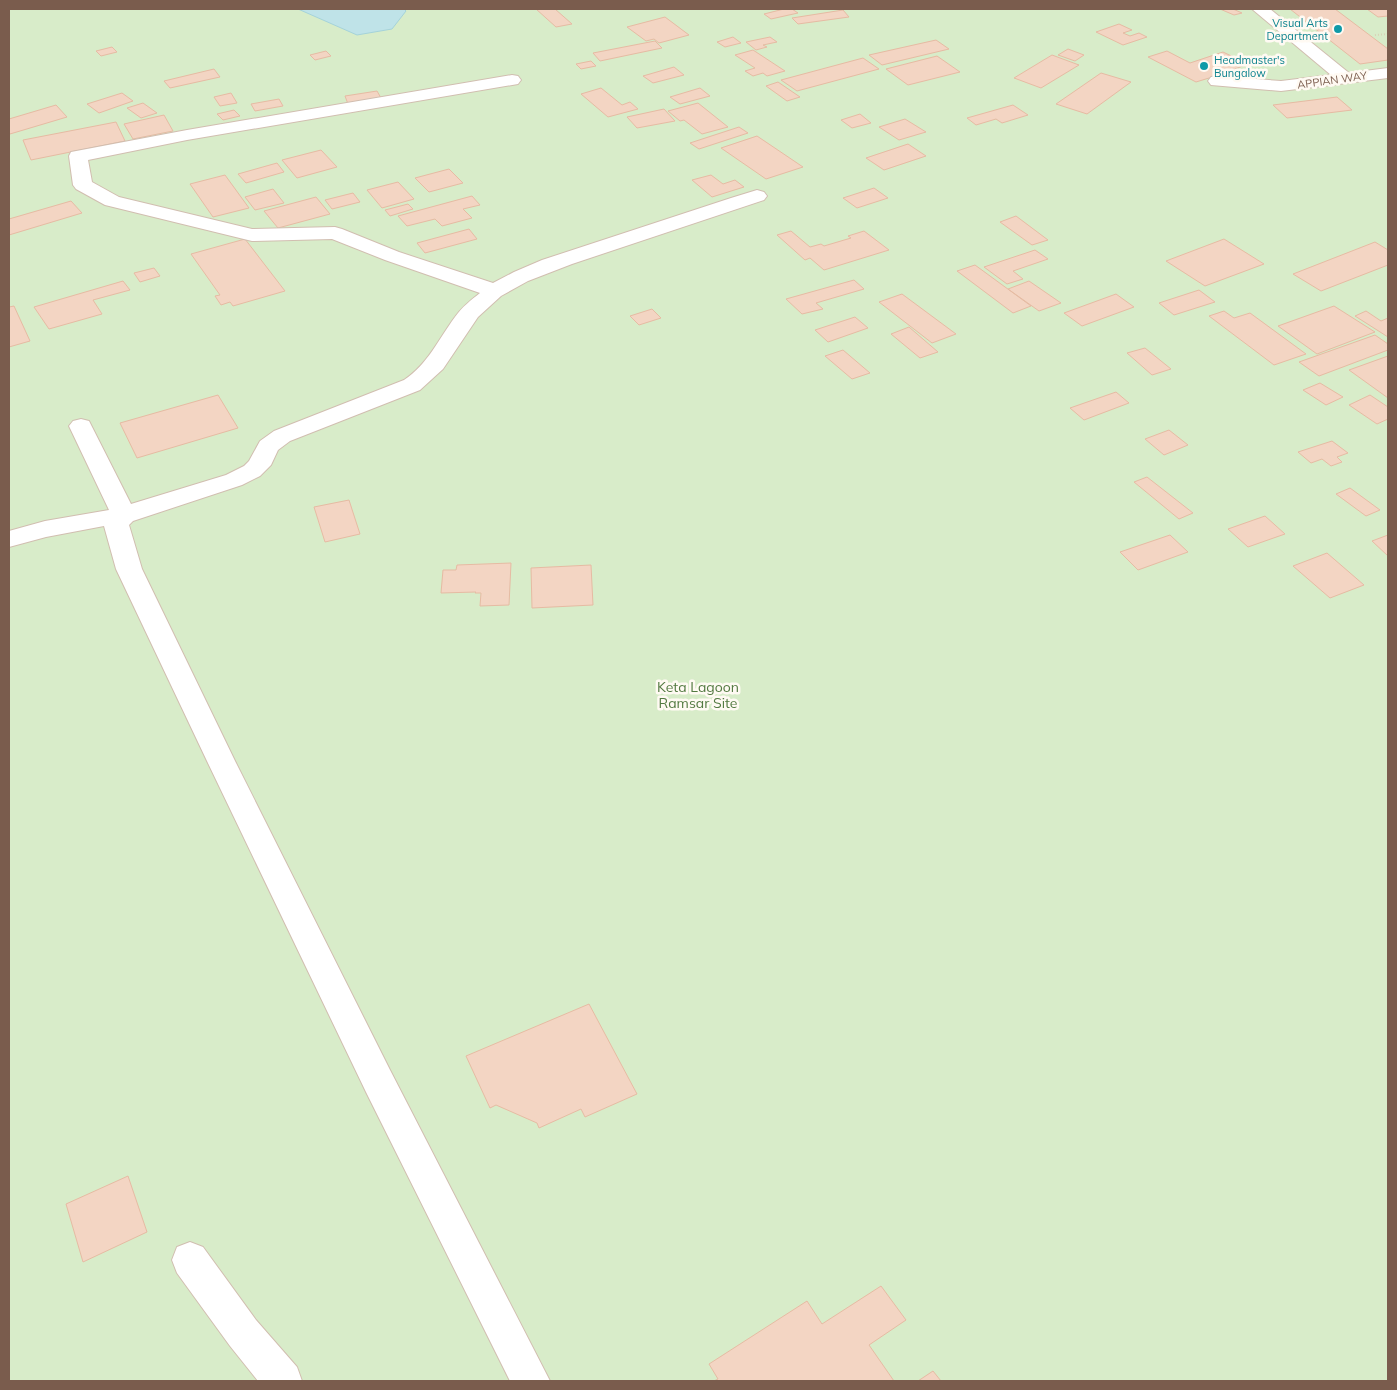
<svg xmlns="http://www.w3.org/2000/svg" width="1397" height="1390" font-family="Mulish,sans-serif">
<style>
.green{fill:#d8ecc9}
.water{fill:#bfe3e8;stroke:#a5d3da}
.building{fill:#f3d5c3;stroke:#e6bba3}
.lines{fill:none;stroke-linecap:round;stroke-linejoin:round}
.minor-casing{stroke:#d1beb0;stroke-width:2}
.path{stroke:#d9b8a5;stroke-width:2;stroke-dasharray:0.5 2.5;stroke-linecap:butt}
.minor{fill:#fff;fill-rule:evenodd}
.culture-dot{fill:#0f9aa8;stroke:#fffaf3;stroke-width:2}
.labels{text-anchor:middle;stroke-width:5;stroke-linejoin:round;paint-order:stroke}
.far-culture-label{font-size:11px;fill:#0d838f;stroke:#fffaf3;text-anchor:end}
.far-street-label{font-size:11px;fill:#7a5c4d;stroke:#fffaf3}
.park-label{font-size:14px;fill:#537a41;stroke:#fffaf3}
</style>
<rect width="100%" height="100%" fill="#fdf6ec"/>
<path class="green" d="M9 9H1388V1381H9Z"/>
<path class="water" d="M298 9H404L406 11 392 29 357 35Z"/>
<path class="building" d="M536 9H555L572 24 556 27Z
M784 9H792L798 13 771 19 764 14Z
M1220 9H1233L1242 13 1234 15Z
M1290 9H1335L1388 49V60L1360 64Z
M1367 9H1388V16L1378 17Z
M843 10 849 17 798 24 792 18Z
M665 17 689 35 659 43 654 39 646 41 627 27Z
M1119 24 1132 30 1123 33 1130 36 1139 33 1147 37 1123 45 1096 32Z
M733 37 741 43 725 47 717 42Z
M770 37 777 42 763 45 767 47 756 50 746 42Z
M936 40 949 49 882 65 869 55Z
M655 41 662 48 600 61 593 53Z
M112 47 117 52 101 56 96 51Z
M1068 49 1084 55 1075 61 1058 55Z
M753 50 785 71 767 76 763 73 753 76 745 71 755 68 735 55Z
M326 51 331 56 315 60 310 55Z
M1167 51 1190 63 1223 52 1248 64 1235 69 1240 71 1213 80 1209 78 1196 82 1148 57Z
M1052 55 1079 65 1041 88 1014 78Z
M937 56 960 72 908 85 886 69Z
M863 58 879 69 797 91 781 80Z
M591 61 596 66 581 69 576 64Z
M674 67 684 75 653 83 643 76Z
M214 69 220 77 170 88 164 81Z
M1101 73 1131 82 1087 114 1056 104Z
M778 82 800 97 787 101 766 86Z
M601 88 622 105 630 102 638 109 608 117 581 94Z
M700 88 710 96 680 104 670 97Z
M377 91 381 98 348 104 345 96Z
M122 93 133 101 99 113 87 104Z
M231 93 237 103 220 106 214 97Z
M1337 97 1352 110 1287 118 1273 105Z
M279 99 283 106 255 111 251 104Z
M143 103 157 113 141 118 127 108Z
M698 103 728 127 702 134 684 120 680 121 668 111Z
M56 105 67 117 10 134 9 132V119Z
M1013 105 1028 115 1002 123 996 119 976 125 967 118Z
M664 109 675 121 637 128 627 117Z
M234 110 240 116 223 120 217 114Z
M860 114 871 123 852 128 841 120Z
M164 115 173 131 133 139 124 124Z
M905 119 926 132 899 140 879 127Z
M116 122 125 141 31 160 23 140Z
M739 127 748 133 699 149 690 143Z
M757 136 803 167 766 179 721 148Z
M908 144 926 156 884 170 866 158Z
M321 150 337 167 297 178 282 160Z
M277 163 284 172 246 183 238 174Z
M449 169 463 183 429 192 415 178Z
M225 175 249 208 213 217 190 184Z
M711 175 723 184 735 180 744 187 712 197 692 180Z
M398 182 414 199 382 208 367 190Z
M874 188 888 198 857 208 843 198Z
M273 189 284 203 255 210 245 197Z
M353 193 360 202 332 209 325 200Z
M472 196 480 205 463 209 472 218 442 226 435 219 407 226 398 216Z
M316 197 330 214 278 228 264 211Z
M71 201 82 213 9 235V219Z
M408 204 413 209 390 216 385 210Z
M1016 216 1048 240 1032 245 1000 222Z
M469 229 477 239 425 253 417 243Z
M791 231 810 247 821 244 824 246 851 238 848 236 864 231 889 250 824 270 810 258 805 260 777 235Z
M245 239 285 291 233 306 230 302 221 305 215 296 220 295 191 254Z
M1224 239 1264 264 1205 286 1166 261Z
M1375 242 1388 250V265L1321 291 1293 274Z
M1035 250 1048 259 1013 271 1023 279 1007 284 984 267Z
M975 265 1031 306 1013 313 957 271Z
M154 268 160 276 140 282 134 273Z
M854 280 864 289 816 303 823 309 802 314 786 299Z
M123 281 130 290 93 300 102 314 49 329 34 307Z
M1029 281 1061 303 1039 311 1008 289Z
M1199 290 1215 302 1174 315 1159 303Z
M902 294 956 334 932 343 879 302Z
M1116 294 1134 307 1082 326 1064 313Z
M14 306 30 341 9 347V307Z
M1334 306 1375 332 1317 354 1278 326Z
M652 309 661 318 639 325 630 316Z
M1224 311 1234 318 1250 313 1306 354 1274 365 1209 316Z
M1366 311 1381 321 1388 318V337L1355 316Z
M855 317 868 328 828 342 815 330Z
M909 327 938 352 920 358 891 334Z
M1375 335 1388 344V350L1319 376 1299 362Z
M1145 348 1171 369 1152 375 1127 353Z
M843 350 870 373 852 379 825 356Z
M1388 356V398L1349 370Z
M1320 383 1343 397 1326 405 1303 390Z
M1116 392 1129 403 1084 420 1070 408Z
M218 395 238 428 137 458 120 423Z
M1370 395 1388 407V419L1377 424 1349 405Z
M1169 430 1188 445 1164 455 1145 439Z
M1332 441 1348 453 1337 457 1342 462 1331 466 1322 459 1311 463 1298 452Z
M1147 477 1193 513 1179 519 1134 482Z
M1350 488 1380 510 1366 516 1336 494Z
M349 500 360 534 325 542 314 507Z
M1265 516 1285 534 1248 547 1228 529Z
M1170 535 1188 552 1138 570 1120 552Z
M1388 535V556L1372 541Z
M1327 553 1364 585 1330 598 1293 566Z
M511 563 509 605 480 606 481 593H475L476 592 441 593 443 570H456L457 565Z
M591 565 593 605 532 608 531 568Z
M589 1004 637 1094 585 1117 581 1109 539 1128 537 1123 496 1105 490 1108 466 1056Z
M128 1176 147 1232 83 1262 66 1204Z
M881 1286 906 1320 869 1345 894 1381H714L718 1379 709 1364 807 1301 822 1324Z
M933 1371 941 1381H918Z"/>
<g class="lines">
<g class="minor-casing">
<path id="minor" d="M1252 9H1270L1349 73 1388 68V78L1281 91 1211 85 1208 81 1211 77 1217 76 1281 81 1331 75Z
M512 75 518 76 521 80 518 84 187 140 88 160 92 182 119 197 252 229 335 227 342 229 399 252 493 283 514 272 542 260 731 198 757 190 764 192 767 196 764 200 572 264 528 281 501 296 478 317 443 369 420 390 290 441 278 450 271 465 260 476 242 485 133 521 129 525 142 569 235 761 390 1070 550 1381H510L366 1092 207 761 116 569 104 526 46 537 9 547V531L45 521 109 510 69 426 73 421 81 419 89 421 131 504 226 475 244 466 249 461 260 441 274 431 404 380C428 364 438 340 455 317 462 307 471 300 480 293L385 260 332 239 252 241 105 205 76 189 73 185 69 156 71 152 187 130Z
M190 1242 203 1247 256 1320 297 1367 302 1381H258L230 1346 177 1273 172 1260 177 1247Z"/>
</g>
<path class="path" d="M1375 35 1388 34"/>
<use href="#minor" class="minor"/>
</g>
<g class="culture-dot">
<circle cx="1338" cy="29" r="5"/>
<circle cx="1204" cy="66" r="5"/>
</g>
<g class="labels">
<g class="far-culture-label">
<text x="1328" y="27">Visual Arts<tspan x="1328" dy="13">Department</tspan></text>
<text x="1214" y="64" text-anchor="start">Headmaster's<tspan x="1214" dy="13">Bungalow</tspan></text>
</g>
<g class="far-street-label">
<text transform="translate(1332 80) rotate(-8)" y="4">APPIAN WAY</text>
</g>
<g class="park-label">
<text x="698" y="692">Keta Lagoon<tspan x="698" dy="16">Ramsar Site</tspan></text>
</g>
</g>
<rect width="1397" height="1390" fill="none" stroke="#7a5c4d" stroke-width="20"/>
</svg>
